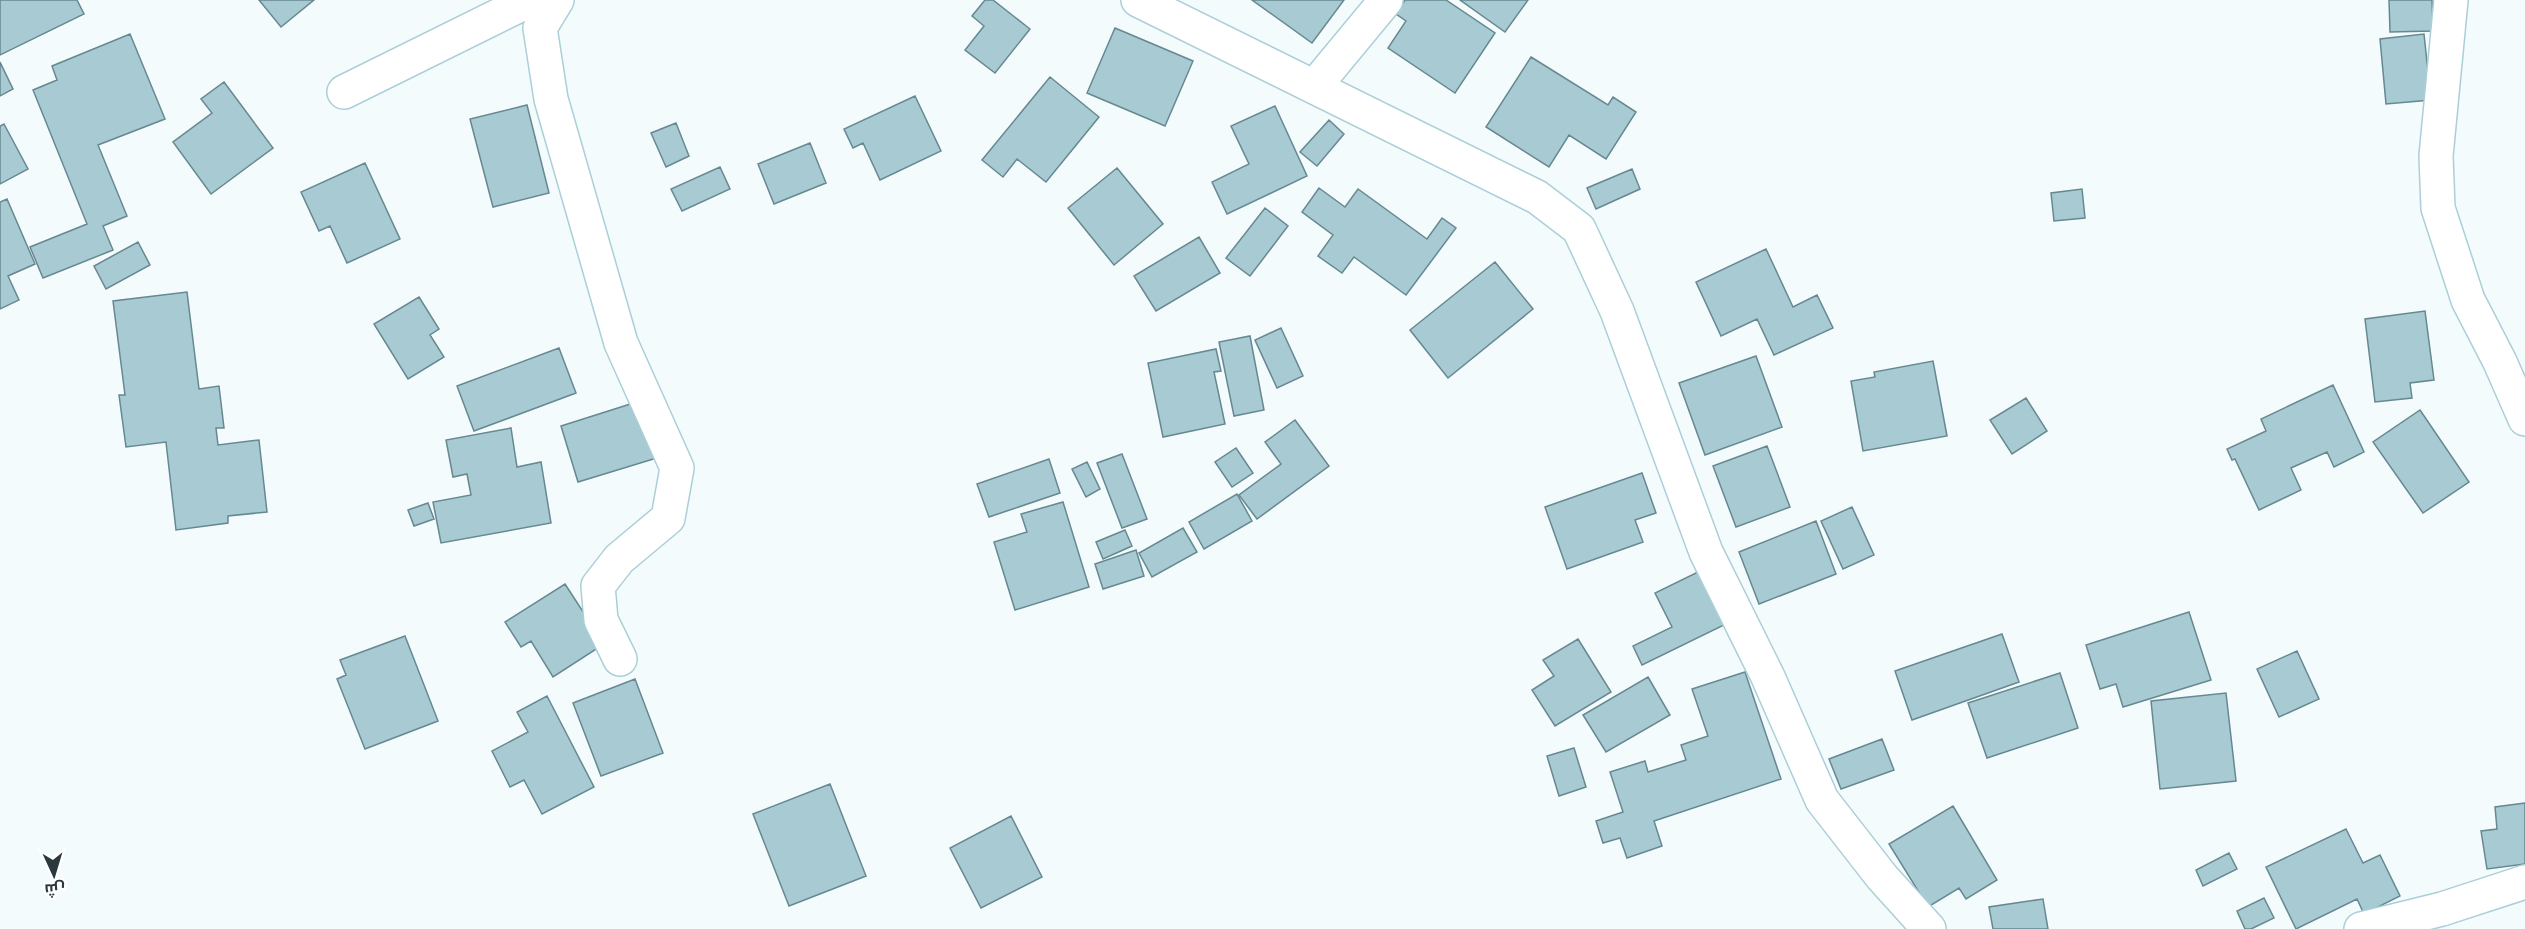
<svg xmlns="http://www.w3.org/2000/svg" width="2525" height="929" font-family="'Alegreya Sans',Cairo,sans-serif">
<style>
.building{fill:#a7cad3;stroke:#668891;stroke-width:1.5}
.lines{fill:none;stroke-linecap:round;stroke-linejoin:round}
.minor-casing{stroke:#abcfd8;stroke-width:36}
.minor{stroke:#fff;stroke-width:33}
</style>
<rect width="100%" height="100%" fill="#f4fbfd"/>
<path class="building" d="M0 0H77L84 14 0 55Z
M259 0H314L281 27Z
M985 0H993L1030 29 995 73 965 50 984 26 972 16Z
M1252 0H1344L1312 43Z
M1405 0H1446L1495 33 1455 93 1388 48 1406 21 1396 14Z
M1460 0H1528L1505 32Z
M2389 0H2432L2433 31 2390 32Z
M1115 28 1193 61 1165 126 1087 93Z
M130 34 165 119 98 145 127 216 103 226 113 250 43 278 30 247 87 224 33 90 57 80 52 66Z
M2424 34 2431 100 2386 104 2380 39Z
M1531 57 1608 105 1613 97 1636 112 1606 159 1569 135 1549 167 1486 127Z
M0 62 13 89 0 96Z
M1050 77 1099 117 1046 182 1017 159 1003 177 982 160Z
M224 82 273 148 211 194 173 142 212 113 201 99Z
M915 96 941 151 880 180 863 143 853 148 844 129Z
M527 105 549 193 493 207 470 119Z
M1275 106 1307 176 1227 214 1212 182 1249 164 1231 126Z
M1329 120 1344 134 1317 166 1300 152Z
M676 123 689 156 666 167 651 133Z
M4 124 28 169 0 184V126Z
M810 143 826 183 774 204 758 164Z
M365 163 400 239 347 263 330 226 319 231 301 192Z
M720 167 730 189 682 211 671 189Z
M1117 168 1163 224 1114 265 1068 208Z
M1632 169 1640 189 1596 209 1587 188Z
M1319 188 1345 207 1358 189 1427 239 1442 218 1456 228 1406 295 1354 257 1342 273 1318 256 1333 235 1302 212Z
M2082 189 2085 218 2054 221 2051 193Z
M7 199 35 264 8 276 19 300 0 309V202Z
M1265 208 1288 226 1250 276 1226 258Z
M1199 237 1220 273 1156 311 1134 276Z
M138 242 150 265 106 289 94 266Z
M1766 249 1793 307 1817 295 1833 328 1774 355 1757 319 1721 336 1696 282Z
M1495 262 1533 309 1448 378 1410 330Z
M187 292 199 389 219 386 224 428H216L218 445 259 440 267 512 228 516V523L176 530 166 442 126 447 119 395H125L113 301Z
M419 297 439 329 430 335 444 357 408 379 374 324Z
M2425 311 2434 380 2410 383 2412 398 2375 402 2365 319Z
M1281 328 1303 376 1277 388 1255 340Z
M1250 336 1264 410 1234 416 1219 342Z
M559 348 576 393 474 431 457 386Z
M1216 349 1221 371 1214 372 1225 424 1163 437 1148 363Z
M1756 356 1782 427 1705 455 1679 383Z
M1933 361 1947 436 1863 451 1851 381 1875 377 1874 372Z
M2333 385 2364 452 2334 467 2327 452 2291 468 2301 490 2259 510 2235 459 2232 460 2227 449 2266 431 2261 419Z
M2026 398 2047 431 2012 454 1990 420Z
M643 400 660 457 578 482 561 426Z
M2420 410 2469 482 2423 513 2373 442Z
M1295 420 1329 466 1257 519 1239 495 1281 464 1265 442Z
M511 428 517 467 541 462 551 523 441 543 433 502 471 495 467 474 453 477 446 440Z
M1767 446 1790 507 1736 527 1713 466Z
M1236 448 1253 473 1232 487 1215 462Z
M1122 454 1147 519 1122 528 1097 463Z
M1049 459 1060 493 989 517 977 484Z
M1087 462 1100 489 1086 497 1072 469Z
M1642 473 1656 513 1635 520 1643 542 1567 569 1545 507Z
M1237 494 1252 521 1204 549 1189 522Z
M1063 502 1089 587 1015 610 994 542 1027 532 1021 514Z
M428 503 434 519 414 526 408 510Z
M1852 507 1874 555 1843 569 1821 521Z
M1816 521 1836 574 1759 604 1739 552Z
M1183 528 1197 552 1152 577 1139 553Z
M1125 530 1132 546 1103 559 1096 542Z
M1136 550 1144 576 1103 589 1095 564Z
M1698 572 1724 625 1642 665 1633 646 1672 627 1655 593Z
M565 584 604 644 553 677 531 641 521 647 505 622Z
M2189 612 2211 680 2123 707 2116 684 2100 689 2086 645Z
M2002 634 2019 682 1912 720 1895 671Z
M405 636 438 721 365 749 337 679 346 675 340 660Z
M1578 639 1611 692 1555 726 1532 690 1554 676 1543 660Z
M2297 651 2319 699 2279 717 2257 669Z
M1745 672 1781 779 1654 821 1662 846 1627 858 1620 838 1603 843 1596 821 1623 812 1610 772 1645 761 1648 772 1686 760 1681 745 1708 736 1692 689Z
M2060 673 2078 728 1987 758 1968 703Z
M1648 677 1670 715 1606 752 1583 715Z
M635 679 663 753 601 776 573 703Z
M2226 693 2236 781 2160 789 2151 701Z
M547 696 594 787 542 814 524 780 510 787 492 751 528 732 517 712Z
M1882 739 1894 770 1841 789 1829 759Z
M1574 748 1586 787 1559 796 1547 756Z
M830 784 866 876 789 906 753 814Z
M2525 803V864L2487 869 2481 831 2497 829 2495 807Z
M1953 806 1997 880 1966 899 1959 888 1928 907 1889 844Z
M1011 816 1042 877 981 908 950 848Z
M2346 829 2363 863 2380 855 2400 896 2364 914 2357 899 2296 929 2266 867Z
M2229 853 2237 869 2203 886 2196 870Z
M2264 898 2274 918 2251 929H2245L2237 911Z
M2043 899 2048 929H1993L1989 907Z"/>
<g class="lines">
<g class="minor-casing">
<path id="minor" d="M557 0 540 28 551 99 621 343 677 468 668 518 619 559 598 586 601 620 620 659
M1138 0 1537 197 1579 229 1617 311 1706 552 1768 677 1822 800 1882 877 1929 929
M2451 0 2436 156 2438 208 2468 300 2500 362 2525 419
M1314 87 1386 0
M344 92 530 0
M2361 929 2442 909 2525 882"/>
</g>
<use href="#minor" class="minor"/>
</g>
<g transform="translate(54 875) rotate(176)" stroke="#ffffff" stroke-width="4.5" paint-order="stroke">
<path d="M0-4.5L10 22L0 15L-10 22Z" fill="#2a393d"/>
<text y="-9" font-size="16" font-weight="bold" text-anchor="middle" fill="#2a393d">ش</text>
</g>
</svg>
